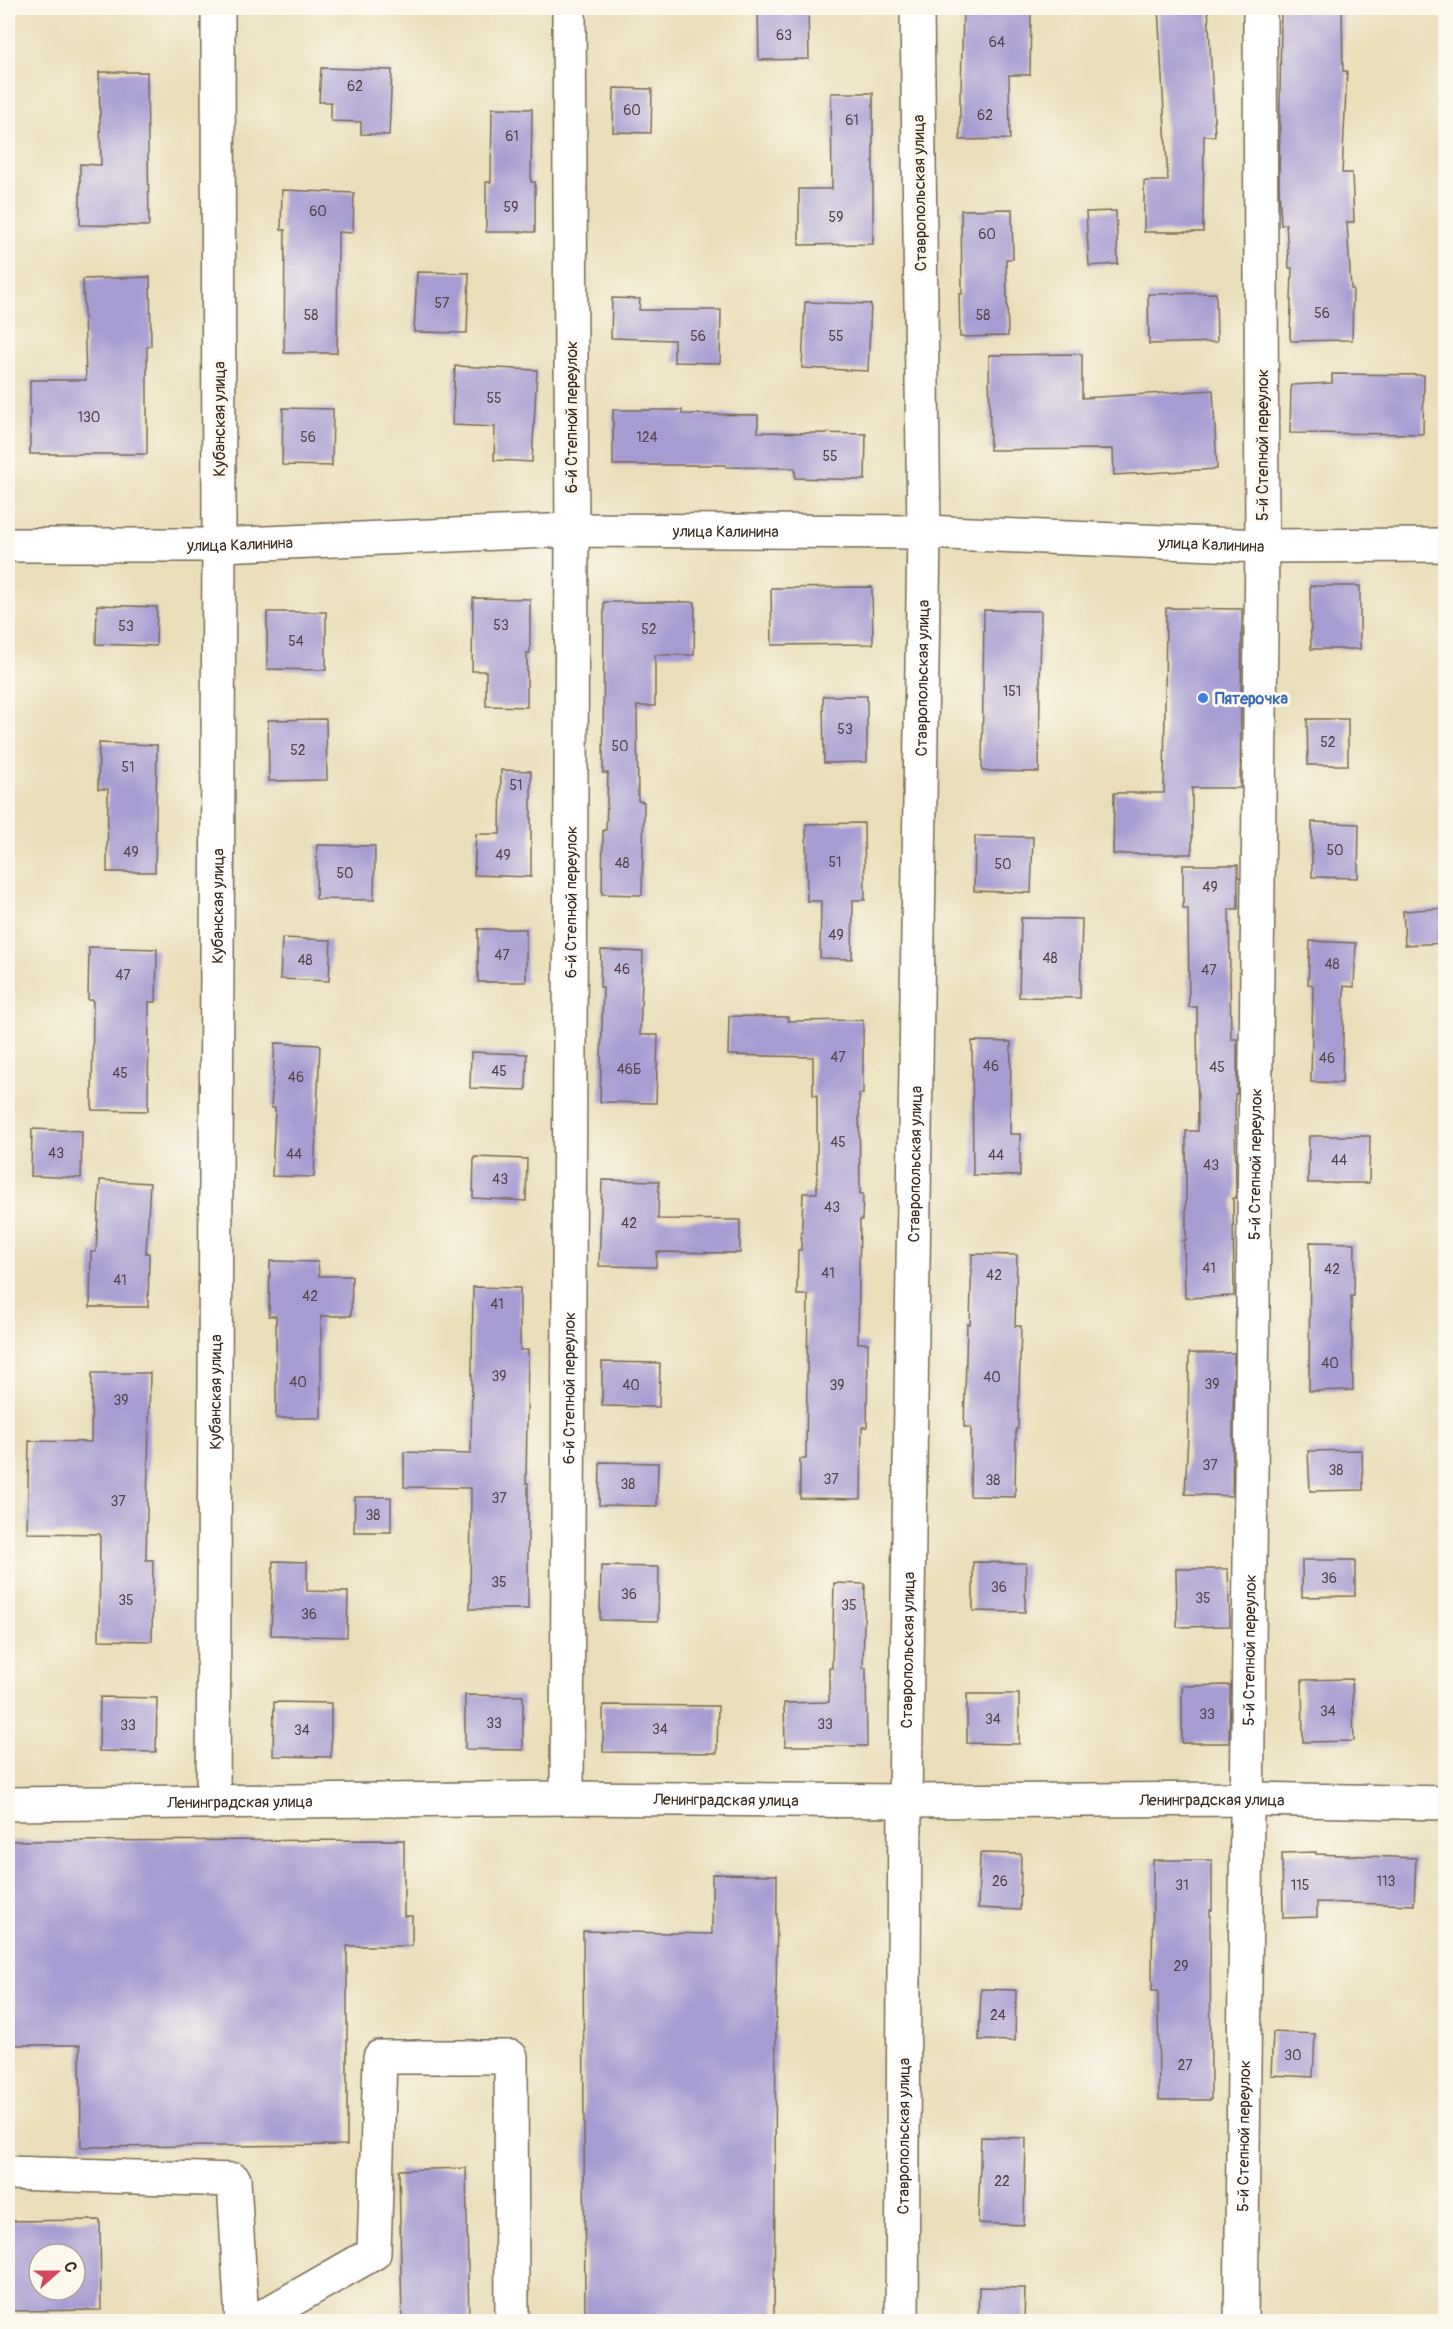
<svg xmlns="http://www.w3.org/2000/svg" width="1453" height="2329" font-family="Pangolin,sans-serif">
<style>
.building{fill:#a79cd2;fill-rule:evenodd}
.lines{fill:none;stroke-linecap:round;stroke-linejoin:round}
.minor-casing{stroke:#786955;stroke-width:36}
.minor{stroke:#fff;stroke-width:33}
.shop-dot{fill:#3f7fe0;stroke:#fbf7ec;stroke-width:2}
.labels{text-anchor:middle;stroke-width:6;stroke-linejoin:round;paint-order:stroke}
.number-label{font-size:14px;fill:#56464b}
.street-label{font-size:16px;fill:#3b2a1e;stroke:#fbf7ec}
.shop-label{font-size:16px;font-weight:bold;fill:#366cbe;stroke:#fbf7ec;text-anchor:start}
</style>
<rect width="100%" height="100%" fill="#fbf7ec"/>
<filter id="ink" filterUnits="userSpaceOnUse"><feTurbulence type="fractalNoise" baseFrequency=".0167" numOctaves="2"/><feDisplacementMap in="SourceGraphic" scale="12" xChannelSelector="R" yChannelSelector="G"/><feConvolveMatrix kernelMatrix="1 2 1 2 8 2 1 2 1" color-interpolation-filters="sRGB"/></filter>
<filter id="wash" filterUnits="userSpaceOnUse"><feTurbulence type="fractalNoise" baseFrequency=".008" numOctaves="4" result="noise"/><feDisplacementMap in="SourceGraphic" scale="24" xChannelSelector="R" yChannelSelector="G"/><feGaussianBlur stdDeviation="1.35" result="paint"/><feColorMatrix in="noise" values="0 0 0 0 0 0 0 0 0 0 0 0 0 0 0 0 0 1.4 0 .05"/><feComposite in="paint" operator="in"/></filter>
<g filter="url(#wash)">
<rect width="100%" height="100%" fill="#eadeba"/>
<g id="blocks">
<path class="building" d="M963 8H1022V10H1031L1030 75H1009L1010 139 960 140V91H961Z
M1158 8H1208L1215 136H1204L1203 232H1144V181H1168Z
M1281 8H1342L1343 71H1347L1342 173H1352L1354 222H1347L1351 289H1353L1352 340 1291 341 1290 337 1292 268H1289L1286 224 1281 225 1279 186Z
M808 11 809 59 759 60 758 12Z
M321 68 392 70 389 135 361 134V122L331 121V102H319Z
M99 72H147L149 226 80 225V164L101 165Z
M614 88 652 89 651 133 613 132Z
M831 93H873V244L799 245V189H832Z
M492 108 532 109 531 182H535V232H486V182H491Z
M282 190 354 193 353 233 338 232 337 353H284L285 230H281Z
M1012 209 1013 259H1006L1008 336 960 337 959 294H962L961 210Z
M1116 211 1118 264 1089 266 1086 212Z
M417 272 469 273 467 333 414 332Z
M150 277 151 346 147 347V454H30V380H86L83 279Z
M1216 293 1217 342 1149 344 1148 294Z
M612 298 640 299 639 310H721L720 363 674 362V340L611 338Z
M805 302 871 304 868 371 802 368Z
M1082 354V398L1213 390 1217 469 1114 475 1113 449 990 450 989 355Z
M455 366 537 370 532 462 494 460 495 427 452 425Z
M1332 374 1424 375 1423 434 1290 433 1291 385 1332 383Z
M283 408 333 409 332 466 282 465Z
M613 410H682V414L758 415V432L866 434 865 480 795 478V468L726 467V465H613Z
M1310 586H1360V649H1311Z
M872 587 873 644 772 645 771 588Z
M473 598 530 599V653H527V707L486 706V671H472Z
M604 602H695L694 655H655V706H637L638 801 644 802 642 895 602 894 603 830H606L608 773H603Z
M97 605 157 607 156 646 96 644Z
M1166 608 1242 609 1240 788H1192V854H1113L1114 793H1164Z
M984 610 1041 611 1039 772 982 771Z
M267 612H326V670L267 669Z
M823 696H867V762L824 763Z
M326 719 327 780 269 781 268 720Z
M1307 719H1348V765H1308Z
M99 743 157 745 155 872H107L108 789H98Z
M501 770 531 771V877L474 875 476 834H500Z
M1312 822 1359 824 1358 878 1312 877Z
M864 823 865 900H853L852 959 820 958 821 901H807L806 824Z
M975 836 1033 837 1031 893 974 891Z
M317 845 375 846 374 900 316 899Z
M1183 865H1238V909H1229L1231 1039H1237V1094H1235L1236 1198H1233L1234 1296 1185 1298 1184 1240H1186V1131H1198L1197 1007H1189L1188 909H1183Z
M1446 908V943L1405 945 1403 911Z
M1021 918 1082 919 1080 998 1019 997Z
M478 929H526V982H478Z
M282 938 331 940 329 981 280 979Z
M1310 941 1356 943 1354 987 1344 986 1342 1083 1311 1082 1313 985 1308 984Z
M89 947 157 949 156 1002H149L148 1111 92 1110 93 1000H88Z
M601 950 643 952 640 1035H658L656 1103 600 1102 603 987H600Z
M729 1016 788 1017V1021L863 1020V1094H859L860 1194H863L862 1220H860L858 1343H868L867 1427H862L861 1499 800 1498V1459H806L808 1295H797L798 1250H801L803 1193H817V1095H813V1057L728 1055Z
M972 1041 1011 1042 1010 1134H1020V1176L973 1175Z
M275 1043 320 1045 314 1177 272 1176 275 1108H271Z
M471 1052 527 1054 526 1090 470 1088Z
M32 1129 82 1131 81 1178 31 1176Z
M1309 1136H1370L1369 1183H1308Z
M474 1157 527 1159 526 1201 473 1198Z
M100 1180 150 1183 146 1253H149L148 1307H90L91 1252H96Z
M602 1180 659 1181 658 1219 740 1220V1253L657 1252 656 1267 599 1266Z
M1310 1242 1355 1243 1354 1296H1351L1353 1390 1309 1391Z
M972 1254 1017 1255 1015 1326H1021L1018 1429H1016L1015 1497 970 1496 971 1427H964L967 1324H970Z
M270 1261 318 1262 319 1276H352L351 1316H321V1418H276V1316H269Z
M473 1287 520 1288V1350H528L526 1483H528V1609H470L471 1488 404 1487V1452L471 1454Z
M1189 1353H1234L1232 1496 1185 1494 1188 1435Z
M602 1362 660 1363 659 1407 602 1406Z
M92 1373H150L146 1560H153L152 1641 99 1640 100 1534 27 1533 29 1441 91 1442Z
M1362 1450 1363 1490 1310 1491 1308 1451Z
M600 1462 658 1463 657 1506 599 1505Z
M355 1497H391V1532H354Z
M1302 1560H1355V1596L1302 1597Z
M273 1561 307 1562V1591L348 1592 347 1637 271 1635Z
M973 1562 1026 1563 1025 1612 973 1611Z
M601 1566 659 1567 658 1621 600 1620Z
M1176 1569H1228L1230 1626 1177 1627Z
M834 1583 865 1584 863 1668H866L867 1746H785L784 1703 829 1702V1668H832Z
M1352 1679 1354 1741 1303 1742 1302 1680Z
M1230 1685 1229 1743H1182V1686Z
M967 1694H1019V1744L967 1743Z
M465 1695 523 1696V1750L465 1749Z
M100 1697 157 1698 156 1752 99 1751Z
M274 1702 331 1703V1757L273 1756Z
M603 1705 718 1706 717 1753 603 1752Z
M404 1840V1916H412V1946H347V2145L81 2147 80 2045H8V1841Z
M1316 1852V1854L1416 1858 1414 1905 1317 1902V1917L1283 1918 1282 1853Z
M980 1853 1021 1854 1020 1910 978 1908Z
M1153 1860H1212V1910H1210L1211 2100H1159L1158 1991H1152Z
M712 1874 777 1875 774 2322H585L583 1931 712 1934Z
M981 1989 1016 1990 1015 2041 979 2040Z
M1273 2032 1315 2034 1313 2077 1271 2075Z
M981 2137 1026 2138 1024 2225 978 2223Z
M466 2168 469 2322H402L399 2170Z
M100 2220 101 2310 8 2311V2221ZM39 2254H75V2290H39Z
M979 2287 1025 2288 1024 2322H978Z"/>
</g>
</g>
<g filter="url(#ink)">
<use href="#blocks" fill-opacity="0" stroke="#786955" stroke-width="1.5"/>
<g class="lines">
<g class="minor-casing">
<g id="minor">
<path id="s1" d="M8 545H219L572 530 924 532 1262 546 1446 545"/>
<path id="s2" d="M567 1798 572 530 569 8"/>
<path id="s3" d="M213 1803 219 545 218 8"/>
<path id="s4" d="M8 1804 567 1798 905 1801 1249 1799 1446 1803"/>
<path d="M8 2173 234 2180 242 2322"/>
<path d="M253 2322 374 2253 380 2057H511L512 2322"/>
<path id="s5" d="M902 2322 905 1801 924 532 917 8"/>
<path id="s6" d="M1241 2322 1262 546 1260 8"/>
</g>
</g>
<use href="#minor" class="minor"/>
</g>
</g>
<circle class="shop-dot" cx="1203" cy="698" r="6"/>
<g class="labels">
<g class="number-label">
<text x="784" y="40">63</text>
<text x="997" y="47">64</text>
<text x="355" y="91">62</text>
<text x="632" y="115">60</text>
<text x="985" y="120">62</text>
<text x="852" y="125">61</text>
<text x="512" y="141">61</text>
<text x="511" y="212">59</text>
<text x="318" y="216">60</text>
<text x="836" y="222">59</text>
<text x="987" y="239">60</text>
<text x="442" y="308">57</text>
<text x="1322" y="318">56</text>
<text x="311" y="320">58</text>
<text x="983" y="320">58</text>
<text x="698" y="341">56</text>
<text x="836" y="341">55</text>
<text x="494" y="403">55</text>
<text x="89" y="422">130</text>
<text x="308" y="442">56</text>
<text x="647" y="442">124</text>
<text x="830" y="461">55</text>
<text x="501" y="630">53</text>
<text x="126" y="631">53</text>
<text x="649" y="634">52</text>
<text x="296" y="646">54</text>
<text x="1012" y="696">151</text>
<text x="845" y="734">53</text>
<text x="1328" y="747">52</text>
<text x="620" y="751">50</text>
<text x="298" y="755">52</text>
<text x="128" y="772">51</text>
<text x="516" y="790">51</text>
<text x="1335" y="855">50</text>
<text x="131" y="857">49</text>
<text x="503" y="860">49</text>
<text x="835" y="867">51</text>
<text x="622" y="868">48</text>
<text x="1003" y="869">50</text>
<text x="345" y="878">50</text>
<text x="1210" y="892">49</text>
<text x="836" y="940">49</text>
<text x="502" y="960">47</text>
<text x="1050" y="963">48</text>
<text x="305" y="965">48</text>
<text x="1332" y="969">48</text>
<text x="622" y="974">46</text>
<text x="1209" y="975">47</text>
<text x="123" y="980">47</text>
<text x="838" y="1062">47</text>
<text x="1327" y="1063">46</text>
<text x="991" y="1071">46</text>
<text x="1217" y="1072">45</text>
<text x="629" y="1074">46Б</text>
<text x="499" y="1076">45</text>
<text x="120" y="1078">45</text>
<text x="296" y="1082">46</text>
<text x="838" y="1147">45</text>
<text x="56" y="1158">43</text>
<text x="294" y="1159">44</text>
<text x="996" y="1160">44</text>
<text x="1339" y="1165">44</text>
<text x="1211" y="1170">43</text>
<text x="500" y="1184">43</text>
<text x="832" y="1212">43</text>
<text x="629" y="1228">42</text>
<text x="1209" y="1273">41</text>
<text x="1332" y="1274">42</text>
<text x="828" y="1278">41</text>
<text x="994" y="1280">42</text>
<text x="120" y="1285">41</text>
<text x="310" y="1301">42</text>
<text x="497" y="1309">41</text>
<text x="1330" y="1368">40</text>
<text x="499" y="1381">39</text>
<text x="992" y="1382">40</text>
<text x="298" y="1387">40</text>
<text x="1212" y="1389">39</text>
<text x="631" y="1390">40</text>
<text x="837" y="1390">39</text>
<text x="121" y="1405">39</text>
<text x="1210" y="1470">37</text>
<text x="1336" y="1475">38</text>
<text x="831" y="1484">37</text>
<text x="993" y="1485">38</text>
<text x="628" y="1489">38</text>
<text x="499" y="1503">37</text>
<text x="118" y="1506">37</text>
<text x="373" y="1520">38</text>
<text x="1329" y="1583">36</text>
<text x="499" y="1587">35</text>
<text x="999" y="1592">36</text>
<text x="629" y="1599">36</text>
<text x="1203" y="1603">35</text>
<text x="126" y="1605">35</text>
<text x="849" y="1610">35</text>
<text x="309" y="1619">36</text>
<text x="1328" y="1716">34</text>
<text x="1207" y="1719">33</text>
<text x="993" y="1724">34</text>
<text x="494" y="1728">33</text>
<text x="825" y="1729">33</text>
<text x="128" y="1730">33</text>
<text x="660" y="1734">34</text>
<text x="302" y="1735">34</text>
<text x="1000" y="1886">26</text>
<text x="1386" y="1886">113</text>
<text x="1182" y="1890">31</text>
<text x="1300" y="1890">115</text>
<text x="1181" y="1971">29</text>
<text x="998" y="2020">24</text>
<text x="1293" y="2060">30</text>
<text x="1185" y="2070">27</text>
<text x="1002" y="2186">22</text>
</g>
<g class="street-label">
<text transform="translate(919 193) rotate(-91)" y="6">Ставропольская улица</text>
<text transform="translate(571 417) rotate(-90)" y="6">6-й Степной переулок</text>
<text transform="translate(219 419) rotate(-90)" y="6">Кубанская улица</text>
<text transform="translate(1262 445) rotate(-90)" y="6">5-й Степной переулок</text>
<text dy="6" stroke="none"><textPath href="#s1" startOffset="718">улица Калинина</textPath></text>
<text dy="6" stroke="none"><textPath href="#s1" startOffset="232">улица Калинина</textPath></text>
<text dy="6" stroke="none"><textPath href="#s1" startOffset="1204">улица Калинина</textPath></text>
<text dy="6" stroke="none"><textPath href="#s5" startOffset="1644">Ставропольская улица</textPath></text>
<text dy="6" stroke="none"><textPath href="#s2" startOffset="896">6-й Степной переулок</textPath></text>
<text dy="6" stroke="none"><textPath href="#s3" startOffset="897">Кубанская улица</textPath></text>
<text dy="6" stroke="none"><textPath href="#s5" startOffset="1158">Ставропольская улица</textPath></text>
<text dy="6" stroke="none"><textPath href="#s6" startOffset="1158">5-й Степной переулок</textPath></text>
<text dy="6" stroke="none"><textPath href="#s2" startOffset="410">6-й Степной переулок</textPath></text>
<text dy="6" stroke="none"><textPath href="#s3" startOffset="411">Кубанская улица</textPath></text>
<text dy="6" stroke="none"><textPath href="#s5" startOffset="672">Ставропольская улица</textPath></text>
<text dy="6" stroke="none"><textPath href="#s6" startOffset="672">5-й Степной переулок</textPath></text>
<text dy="6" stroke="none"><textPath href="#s4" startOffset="718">Ленинградская улица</textPath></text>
<text dy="6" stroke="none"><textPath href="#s4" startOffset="1204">Ленинградская улица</textPath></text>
<text dy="6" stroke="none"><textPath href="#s4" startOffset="232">Ленинградская улица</textPath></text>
<text dy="6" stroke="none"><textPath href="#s5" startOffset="186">Ставропольская улица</textPath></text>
<text dy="6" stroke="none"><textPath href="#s6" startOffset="186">5-й Степной переулок</textPath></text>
</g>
<g class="shop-label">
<text x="1215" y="704">Пятерочка</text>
</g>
</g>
<rect width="1453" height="2329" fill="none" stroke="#fbf7ec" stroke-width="30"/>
<g transform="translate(57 2272) rotate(69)"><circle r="28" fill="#fbf7ec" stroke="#aea59a" stroke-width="1.5"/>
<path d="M0-4.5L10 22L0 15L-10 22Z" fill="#d1495b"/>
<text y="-9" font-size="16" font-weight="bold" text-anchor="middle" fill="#3b2a1e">С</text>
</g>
</svg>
